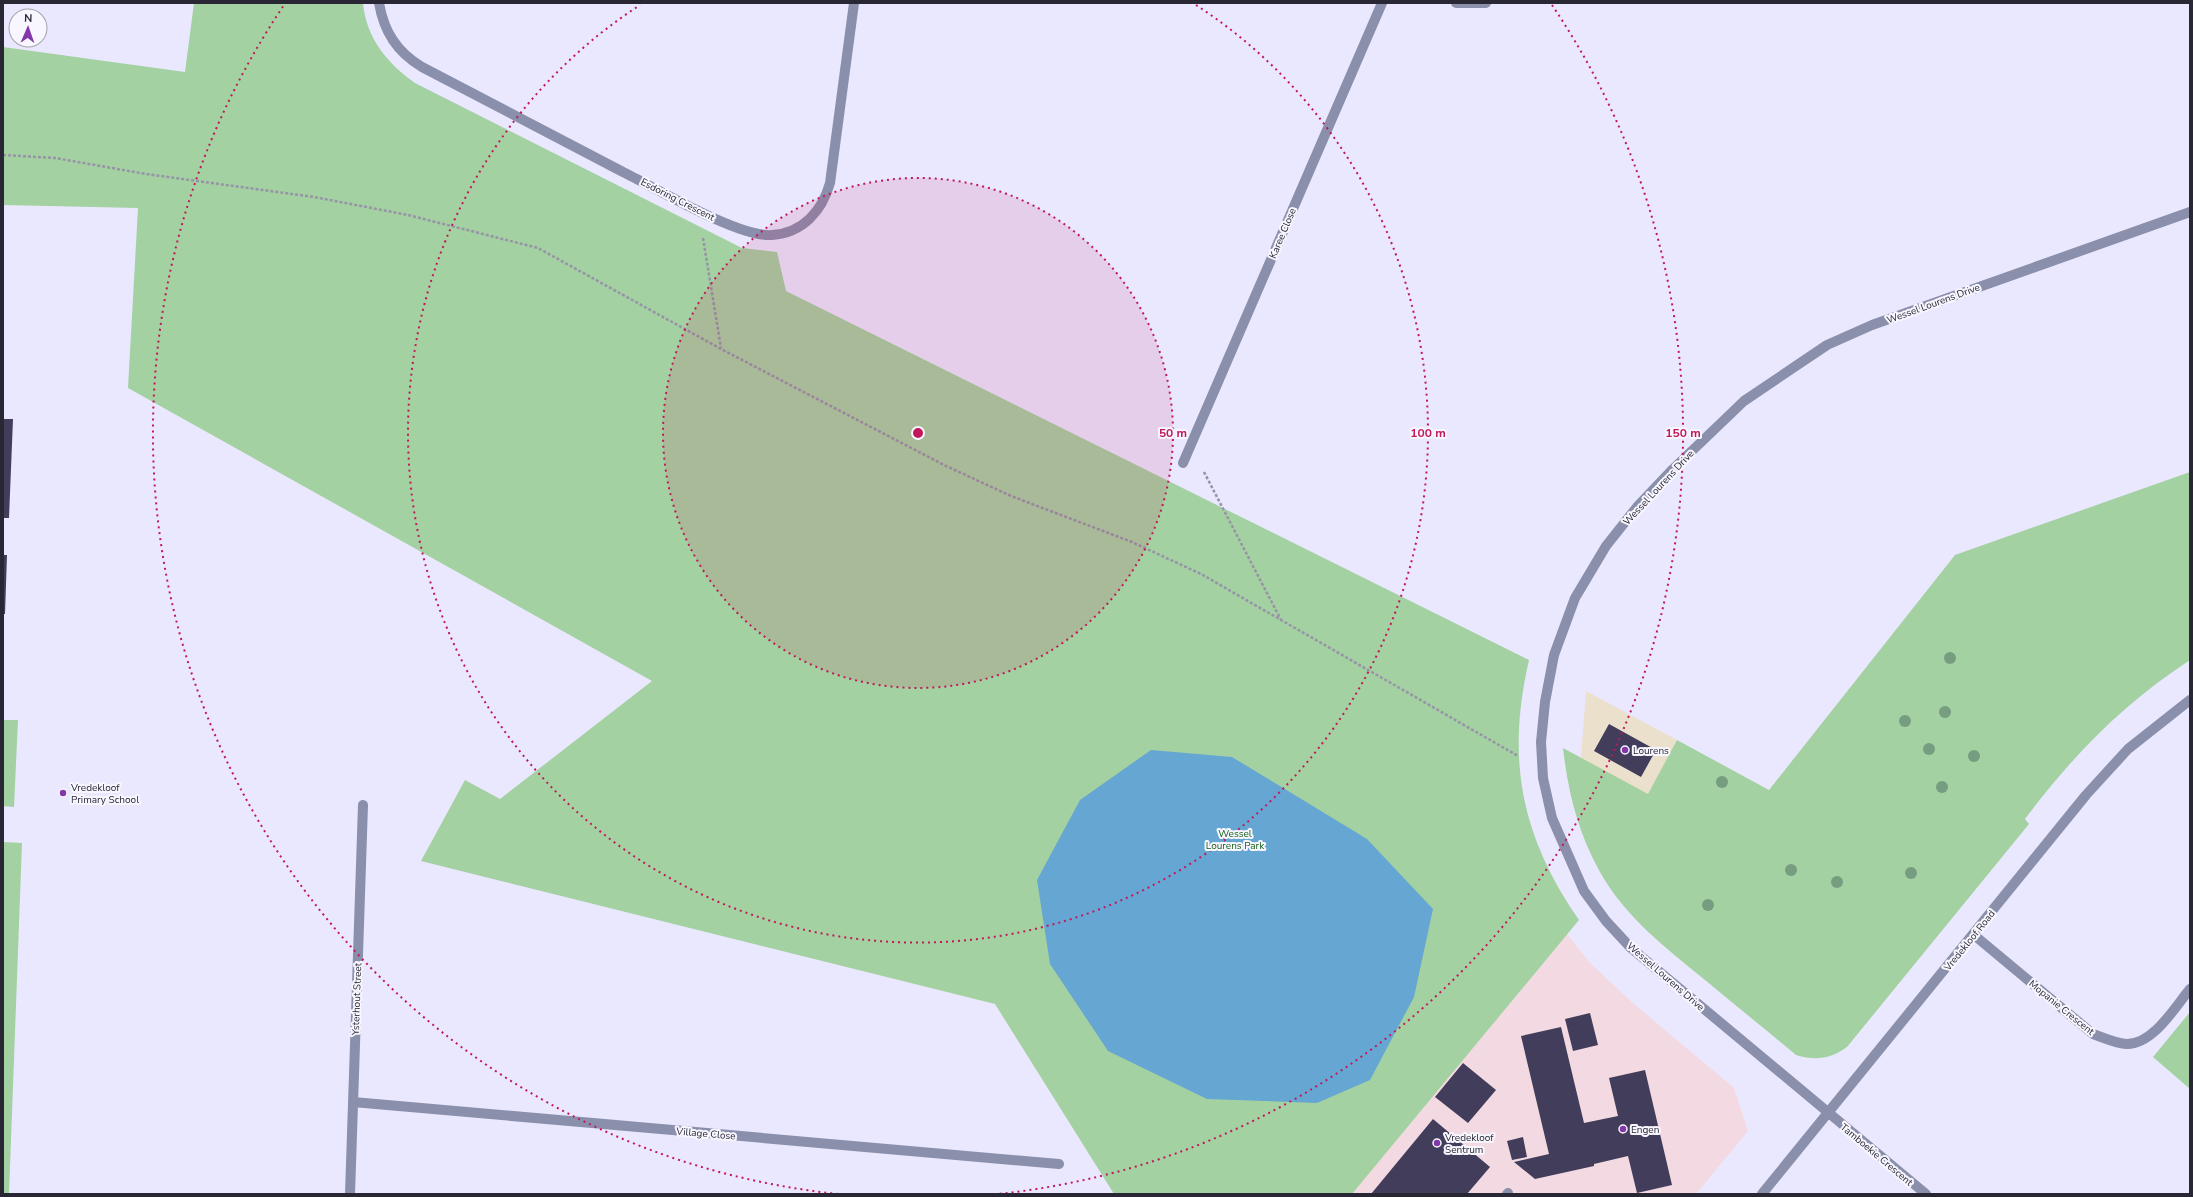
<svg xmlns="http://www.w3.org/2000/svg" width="2193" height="1197" font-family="'Nunito Sans',sans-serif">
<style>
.commercial{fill:#f3d9e1}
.industrial{fill:#eae0cb}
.green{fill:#a4d1a1}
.water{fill:#65a6d2}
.building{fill:#413d5a}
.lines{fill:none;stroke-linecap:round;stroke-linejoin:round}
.path{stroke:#9694a6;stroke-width:2.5;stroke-dasharray:3 2;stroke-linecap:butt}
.minor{stroke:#8a8fab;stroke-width:10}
.tree{fill:#779d81}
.ring{fill:none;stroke:#c2185b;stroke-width:2;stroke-dasharray:2 4}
.poi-dot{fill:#8338aa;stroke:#f8f7ff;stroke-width:1.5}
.labels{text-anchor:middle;stroke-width:4;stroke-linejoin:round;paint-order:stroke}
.street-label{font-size:10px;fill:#292734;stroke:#f8f7ff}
.poi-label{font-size:10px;fill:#292734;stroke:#f8f7ff;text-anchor:start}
.park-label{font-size:10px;fill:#19601b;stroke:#f8f7ff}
.centre{fill:#c2185b;stroke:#f8f7ff;stroke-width:2}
.ring-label{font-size:12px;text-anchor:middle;font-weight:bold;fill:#c2185b;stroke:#f8f7ff;stroke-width:4;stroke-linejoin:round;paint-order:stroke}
</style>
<rect width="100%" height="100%" fill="#eae8fe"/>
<path class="commercial" d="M1567 934 1590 963 1634 1004 1734 1088 1748 1131 1696 1194H1352Z"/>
<path class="industrial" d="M1586 691 1677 740 1648 795 1581 758Z"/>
<path class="green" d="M194 3H363C366 38 388 64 415 83L742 248 777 252 786 291 1529 660C1506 760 1521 836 1579 920L1352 1194H1114L995 1004 421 861 465 780 500 799 652 681 128 388 138 208 3 205V47L185 72Z
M2190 472V660C2123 704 2073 755 2025 819L2029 824 1847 1047C1830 1059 1816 1061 1796 1055 1766 1030 1735 1005 1705 980 1666 948 1625 917 1600 872 1578 833 1568 792 1563 748L1648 794 1677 740 1769 790 1955 555Z
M3 720H18L14 807 3 806Z
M3 842 22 843 9 1194H3Z
M2190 1012V1089L2153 1057Z"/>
<path class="water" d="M1151 750 1232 757 1367 839 1433 909 1414 997 1370 1080 1317 1103 1207 1099 1108 1051 1050 964 1037 880 1080 800Z"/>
<path class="building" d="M3 419H13L9 518H3Z
M3 555H7L5 614H3Z
M1609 724 1656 750 1641 777 1594 751Z
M1590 1013 1598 1045 1573 1051 1565 1019Z
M1561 1027 1584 1123 1618 1116 1609 1078 1645 1070 1672 1185 1637 1193 1628 1156 1594 1164V1166L1535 1179 1514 1162 1549 1154 1521 1036Z
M1463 1063 1496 1090 1468 1123 1435 1097Z
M1433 1119 1490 1167 1467 1194H1371Z
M1523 1137 1527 1157 1512 1160 1507 1141Z"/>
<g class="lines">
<path class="path" d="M3 155 55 158 146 174 314 197 408 215 538 248 721 349 944 465 1011 496 1132 542 1201 574 1518 756
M703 238 721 348
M1204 472 1281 620"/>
<path class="minor" d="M379 3C384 32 397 52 422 67 489 102 556 137 623 172 656 188 739 238 772 235 803 233 822 211 830 183L854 3
M1456 3H1486
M1183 463 1382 3
M1974 935 2093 1034C2104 1038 2115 1043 2126 1044 2153 1045 2175 1007 2190 989
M353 1102 1059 1164
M350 1194 363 805
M1507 1194 1508 1193
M1762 1194 2086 795 2128 749 2190 700
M1926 1194 1631 948 1606 921 1584 891 1552 818 1543 778 1541 742 1545 702 1554 655 1575 598 1606 546 1637 507 1673 469 1744 401 1827 345 1872 325 2190 212"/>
</g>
<g class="tree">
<circle cx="1950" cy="658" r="6"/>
<circle cx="1945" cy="712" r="6"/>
<circle cx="1905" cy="721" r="6"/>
<circle cx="1929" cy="749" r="6"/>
<circle cx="1974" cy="756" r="6"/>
<circle cx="1722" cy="782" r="6"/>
<circle cx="1942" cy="787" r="6"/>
<circle cx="1791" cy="870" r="6"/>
<circle cx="1911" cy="873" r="6"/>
<circle cx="1837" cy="882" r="6"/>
<circle cx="1708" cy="905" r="6"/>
</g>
<circle cx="918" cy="433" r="255" fill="#c2185b" fill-opacity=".12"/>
<g class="ring">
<circle cx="918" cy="433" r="255"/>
<path d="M1196 5A510 510 0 1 1 640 5"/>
<path d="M838 1194A765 765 0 0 1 284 5M1552 5A765 765 0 0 1 998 1194"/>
</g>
<g class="poi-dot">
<circle cx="1625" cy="750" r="4"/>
<circle cx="63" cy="793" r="4"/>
<circle cx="1623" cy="1129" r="4"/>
<circle cx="1437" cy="1143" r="4"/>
</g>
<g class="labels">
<g class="street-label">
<text transform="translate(678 199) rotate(27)" y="4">Esdoring Crescent</text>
<text transform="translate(1282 233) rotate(-67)" y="4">Karee Close</text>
<text transform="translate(1933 303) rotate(-20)" y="4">Wessel Lourens Drive</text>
<text transform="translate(1658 487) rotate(-47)" y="4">Wessel Lourens Drive</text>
<text transform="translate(1969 940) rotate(-51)" y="4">Vredekloof Road</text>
<text transform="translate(1666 976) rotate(41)" y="4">Wessel Lourens Drive</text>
<text transform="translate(356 999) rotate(-88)" y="4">Ysterhout Street</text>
<text transform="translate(2062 1007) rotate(39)" y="4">Mopanie Crescent</text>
<text transform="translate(706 1133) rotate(5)" y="4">Village Close</text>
<text transform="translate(1877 1154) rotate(40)" y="4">Tamboekie Crescent</text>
</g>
<g class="poi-label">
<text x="1633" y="754">Lourens</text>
<text x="71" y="791">Vredekloof<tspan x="71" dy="12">Primary School</tspan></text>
<text x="1631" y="1133">Engen</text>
<text x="1445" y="1141">Vredekloof<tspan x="1445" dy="12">Sentrum</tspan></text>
</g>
<g class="park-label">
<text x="1235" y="837">Wessel<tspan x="1235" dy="12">Lourens Park</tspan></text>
</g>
</g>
<circle cx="918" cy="433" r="6" class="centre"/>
<g class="ring-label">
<text x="1173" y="437">50 m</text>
<text x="1428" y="437">100 m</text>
<text x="1683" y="437">150 m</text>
</g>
<rect width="2193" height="1197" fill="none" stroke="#292734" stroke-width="8"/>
<g transform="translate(28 28) rotate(2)"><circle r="19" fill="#f8f7ff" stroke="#a5a4ae"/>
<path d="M0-3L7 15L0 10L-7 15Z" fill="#8338aa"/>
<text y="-6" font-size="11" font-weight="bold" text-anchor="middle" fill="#292734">N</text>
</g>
</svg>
